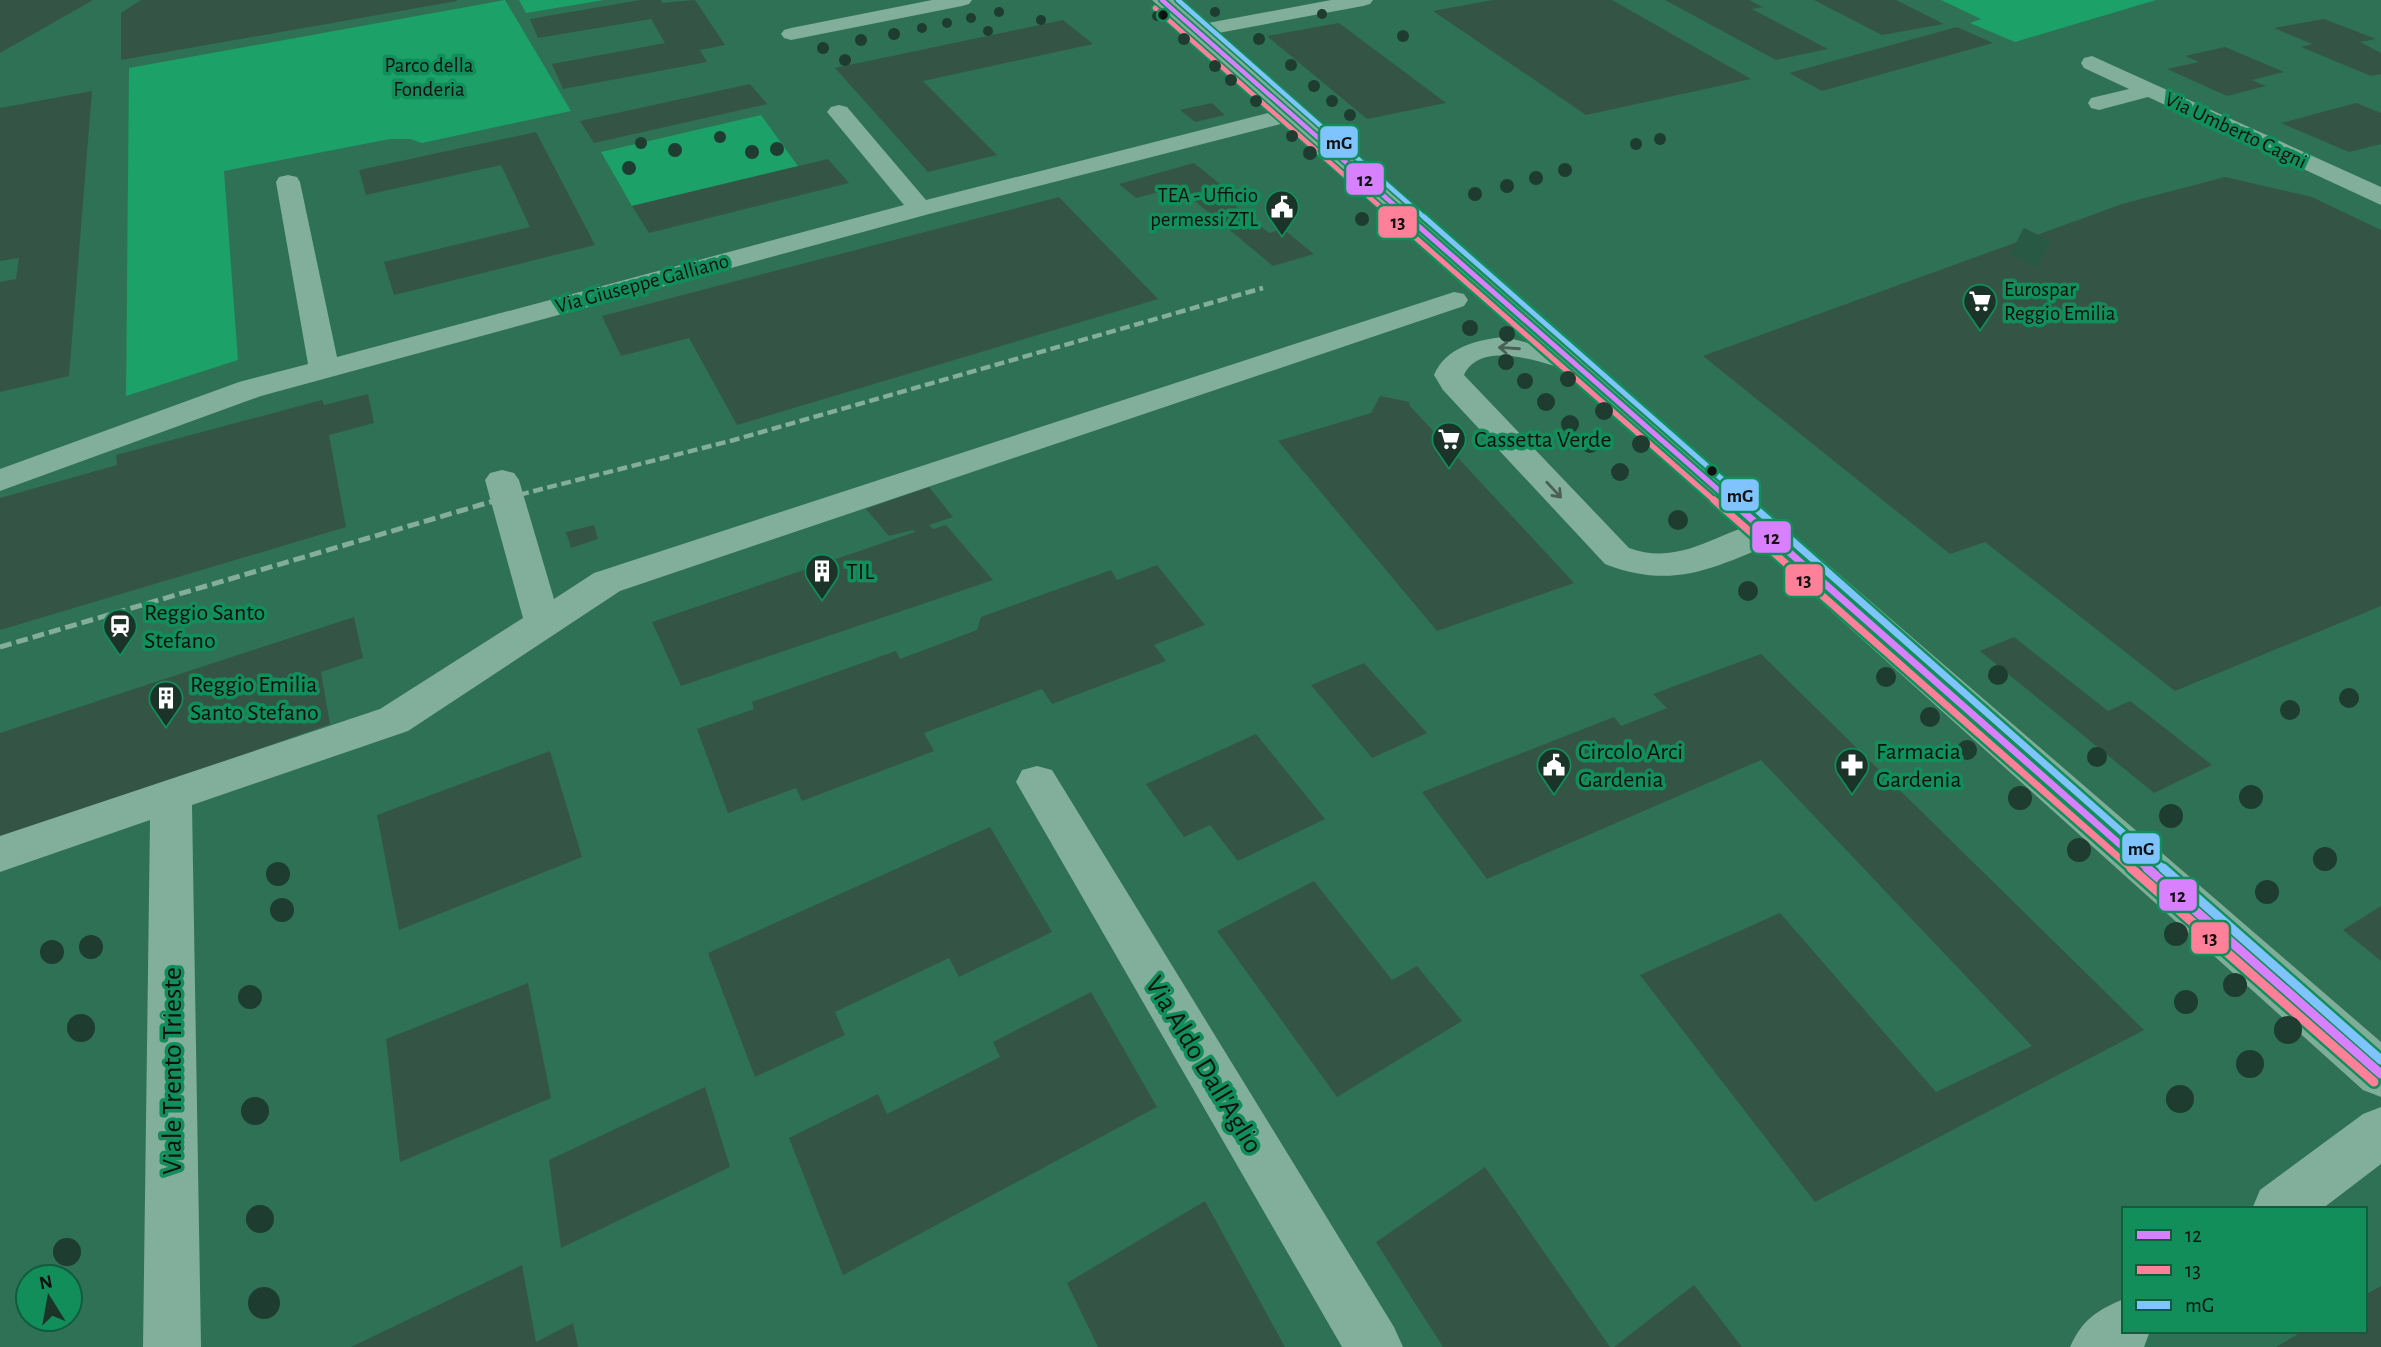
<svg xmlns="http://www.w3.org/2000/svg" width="2381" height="1347" font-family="'Alegreya Sans',sans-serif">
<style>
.green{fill:#1ca168}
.building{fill:#345546}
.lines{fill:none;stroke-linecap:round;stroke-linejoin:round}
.minor-tunnel{stroke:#275944;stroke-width:30;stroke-dasharray:30 15;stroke-linecap:butt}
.minor{fill:#82ae9c;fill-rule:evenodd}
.major{fill:#80ac9a;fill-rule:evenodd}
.rail-far1{stroke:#84ad9c;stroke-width:4.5;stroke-dasharray:10 4.5;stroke-linecap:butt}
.rail{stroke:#84ad9c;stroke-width:5;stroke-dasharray:12 5;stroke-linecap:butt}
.bus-1-far3-casing{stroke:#118e5a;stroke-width:8}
.bus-1-far2-casing{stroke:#118e5a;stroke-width:10}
.bus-1-far1-casing{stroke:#118e5a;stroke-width:12}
.bus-1-casing{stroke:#118e5a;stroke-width:14}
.bus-2-far3-casing{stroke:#118e5a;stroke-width:8}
.bus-2-far2-casing{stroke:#118e5a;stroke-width:10}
.bus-2-far1-casing{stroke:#118e5a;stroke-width:12}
.bus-2-casing{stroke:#118e5a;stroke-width:14}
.bus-3-far3-casing{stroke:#118e5a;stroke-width:8}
.bus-3-far2-casing{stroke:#118e5a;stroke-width:10}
.bus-3-far1-casing{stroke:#118e5a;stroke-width:12}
.bus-3-casing{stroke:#118e5a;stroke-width:14}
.bus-1-far3{stroke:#d880ff;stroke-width:4.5}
.bus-1-far2{stroke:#d880ff;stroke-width:5}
.bus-1-far1{stroke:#d880ff;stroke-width:7}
.bus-1{stroke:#d880ff;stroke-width:9}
.bus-2-far3{stroke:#ff8098;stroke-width:4.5}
.bus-2-far2{stroke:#ff8098;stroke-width:5}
.bus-2-far1{stroke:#ff8098;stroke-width:7}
.bus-2{stroke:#ff8098;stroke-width:9}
.bus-3-far3{stroke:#80c4ff;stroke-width:4.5}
.bus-3-far2{stroke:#80c4ff;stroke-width:5}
.bus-3-far1{stroke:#80c4ff;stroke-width:7}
.bus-3{stroke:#80c4ff;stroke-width:9}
.tree{fill:#1e3c30}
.oneway{stroke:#4a6056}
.bus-dot{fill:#111;stroke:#118e5a;stroke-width:2.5}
.labels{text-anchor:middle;stroke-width:7;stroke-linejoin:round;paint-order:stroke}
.far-park-label{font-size:21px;fill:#111;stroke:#118e5a}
.far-street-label{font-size:21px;fill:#111;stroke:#118e5a}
.far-poi-label{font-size:21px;fill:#111;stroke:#118e5a;text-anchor:end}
.poi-label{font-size:24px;fill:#111;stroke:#118e5a;text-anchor:start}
.near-street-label{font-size:28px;fill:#111;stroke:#118e5a}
.line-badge{stroke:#118e5a;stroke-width:2.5}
.pale-badge-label{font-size:19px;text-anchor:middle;font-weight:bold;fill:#111}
</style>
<rect width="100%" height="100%" fill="#2e7155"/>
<path class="green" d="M505 0 571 111 422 143 410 139H390L224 171 238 360 126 396 129 68Z
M519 0H604L526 13Z
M1941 0H2156L2015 42 1970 23 1981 19Z
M761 115 798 166 632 206 601 152Z"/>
<path class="building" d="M0 0H93L0 53Z
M141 0H457V1L121 60V13Z
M640 0H661L662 3 695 0 725 45 700 50 707 62 563 89 552 64 665 43 651 19 538 38 530 19Z
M1493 0H1612L1751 79 1586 115 1433 11Z
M1665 0H1749L1763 7 1752 9 1828 49 1776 60Z
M1814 0H1896L1944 24 1882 35Z
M2324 19 2376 39 2360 42 2381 53V74L2371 76 2301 47 2312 44 2274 28Z
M1063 20 1093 44 923 81 997 155 928 172 835 68Z
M1339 23 1446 103 1367 119 1267 36Z
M1957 27 1993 43 1822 91 1789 73Z
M2225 47 2284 72 2252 80 2266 86 2227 96 2167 69 2199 62 2185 56Z
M750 84 767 104 594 143 580 121Z
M92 91 69 376 0 392V282L16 279 19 258 0 261V108Z
M1212 103 1225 115 1195 122 1180 110Z
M2356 103 2381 113V144L2349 152 2281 123Z
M536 132 595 245 394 295 384 262 530 227 501 165 366 195 359 170Z
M828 159 849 183 649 233 632 206Z
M1194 163 1220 184 1211 186 1269 233 1283 229 1314 254 1273 266 1178 187 1136 198 1119 184Z
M2225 177 2312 197 2381 230V606L2175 691 1985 542 1950 554 1703 356 2122 204Z
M1059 197 1158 299 737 425 689 338 621 356 602 316Z
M368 394 374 423 329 435 346 527 0 630V498L117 465 116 455 322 400 324 405Z
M1380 396 1410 402 1409 405 1574 583 1437 631 1278 441 1371 413Z
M929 487 953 517 929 525 933 529 946 525 993 580 681 686 652 622 915 532 913 530 889 536 866 509Z
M594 525 598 539 571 548 566 532Z
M1157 565 1205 625 1154 645 1166 661 1052 704 1042 689 924 733 934 751 802 801 796 788 728 813 697 729 754 709 752 702 896 651 900 659 977 630 981 617 1111 570 1117 580Z
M354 617 363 658 321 672 330 724 0 840V733Z
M2014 637 2108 711 2130 701 2212 765 2154 793 1980 651Z
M1761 654 2144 1030 1815 1202 1640 975 1780 913 1936 1092 2032 1046 1761 760 1487 879 1422 792 1614 717 1621 726 1667 708 1653 694Z
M1364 663 1427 733 1372 758 1311 685Z
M1256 734 1325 819 1238 861 1210 825 1184 837 1146 784Z
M550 751 582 857 399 930 377 815Z
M990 827 1052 932 959 977 949 958 835 1012 845 1035 755 1077 708 953Z
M1314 881 1392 980 1417 966 1462 1021 1337 1097 1217 931Z
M2381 906V961L2343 930Z
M528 983 551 1098 400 1162 386 1039Z
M1091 992 1157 1107 843 1275 789 1138 878 1094 887 1114 1000 1057 993 1042Z
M705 1087 730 1167 561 1248 549 1160Z
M1485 1167 1610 1347H1443L1376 1242Z
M1205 1201 1285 1347H1098L1067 1283Z
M522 1265 536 1342 573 1323 578 1347H351Z
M1694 1285 1742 1347H1614Z
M2381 1286V1347H2276L2303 1331H2365V1295Z"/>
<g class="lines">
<path class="minor-tunnel" d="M2017 241 2052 259"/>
<path class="minor" d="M932 0H972L969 4 962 6 791 40 784 38 781 34 784 30 791 28Z
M1331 0H1373L1370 4 1363 6 1197 37 1190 35 1187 31 1190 27 1197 25Z
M2092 56 2381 187V205L2148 97 2099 110 2091 108 2088 103 2091 98 2129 89 2084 68 2081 63 2084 58Z
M839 105 847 107 926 200 1292 107 1300 109 1304 114 1300 119 929 214 261 396 0 491V469L239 382 308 364 276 182 279 177 288 175 297 177 300 182 337 357 904 205 827 112 831 107Z
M1454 292 1464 294 1468 300 1464 306 620 591 408 731 192 805 201 1347H143L150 820 0 872V836L380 709 523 618 485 480 490 473 502 470 514 473 519 480 554 599 594 573Z
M1504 337 1586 357 1590 363 1586 369 1575 372C1546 365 1482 337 1464 375L1629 548C1692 571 1736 513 1779 525L1784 533 1779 541C1715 567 1674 591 1605 564L1443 390 1434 375C1446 347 1476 340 1504 337Z
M1037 766 1052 770 1394 1327 1403 1347H1342L1016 782 1022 770Z
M2381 1107V1164L2322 1209H2252L2260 1190 2363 1114Z
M2124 1299V1331H2150L2144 1347H2070C2082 1320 2097 1310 2124 1299Z"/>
<path class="major" d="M1152 0H1174L2381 1042V1097L2363 1090Z"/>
<path class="rail-far1" d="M491 502 734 440 1263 288"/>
<path class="rail" d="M0 647 497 500"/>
<g class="bus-1-far3-casing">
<path id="bus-1-far3" d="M1162 0 1410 219"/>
</g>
<g class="bus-1-far2-casing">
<path id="bus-1-far2" d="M1408 217 1732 502"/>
</g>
<g class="bus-1-far1-casing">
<path id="bus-1-far1" d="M1730 500 2149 870"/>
</g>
<g class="bus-1-casing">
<path id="bus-1" d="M2147 868 2381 1074"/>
</g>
<g class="bus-2-far3-casing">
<path id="bus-2-far3" d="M1155 8 1394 219"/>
</g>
<g class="bus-2-far2-casing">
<path id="bus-2-far2" d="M1392 217 1716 502"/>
</g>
<g class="bus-2-far1-casing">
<path id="bus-2-far1" d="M1714 500 2133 870"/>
</g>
<g class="bus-2-casing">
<path id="bus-2" d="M2131 868 2374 1082"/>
</g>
<g class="bus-3-far3-casing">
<path id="bus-3-far3" d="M1178 0 1426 219"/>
</g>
<g class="bus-3-far2-casing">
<path id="bus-3-far2" d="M1424 217 1748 502"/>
</g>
<g class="bus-3-far1-casing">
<path id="bus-3-far1" d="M1746 500 2165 870"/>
</g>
<g class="bus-3-casing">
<path id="bus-3" d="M2163 868 2381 1060"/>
</g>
<use href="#bus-1-far3" class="bus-1-far3"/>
<use href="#bus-1-far2" class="bus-1-far2"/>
<use href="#bus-1-far1" class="bus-1-far1"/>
<use href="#bus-1" class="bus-1"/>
<use href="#bus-2-far3" class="bus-2-far3"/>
<use href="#bus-2-far2" class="bus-2-far2"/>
<use href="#bus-2-far1" class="bus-2-far1"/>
<use href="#bus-2" class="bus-2"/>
<use href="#bus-3-far3" class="bus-3-far3"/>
<use href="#bus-3-far2" class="bus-3-far2"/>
<use href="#bus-3-far1" class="bus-3-far1"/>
<use href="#bus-3" class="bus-3"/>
</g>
<g class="tree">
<circle cx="999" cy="12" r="5"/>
<circle cx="1215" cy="12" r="5"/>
<circle cx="1322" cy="14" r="5"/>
<circle cx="1157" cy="16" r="5"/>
<circle cx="971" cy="18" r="5"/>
<circle cx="1041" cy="20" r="5"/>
<circle cx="947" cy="23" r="5"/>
<circle cx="922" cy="28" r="5"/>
<circle cx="988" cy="31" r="5"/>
<circle cx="894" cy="34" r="6"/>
<circle cx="1403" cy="36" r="6"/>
<circle cx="1184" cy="39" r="6"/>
<circle cx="1259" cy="39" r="6"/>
<circle cx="861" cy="40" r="6"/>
<circle cx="823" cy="48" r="6"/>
<circle cx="845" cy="60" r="6"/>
<circle cx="1291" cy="65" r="6"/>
<circle cx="1215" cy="66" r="6"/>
<circle cx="1231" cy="80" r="6"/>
<circle cx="1314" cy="86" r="6"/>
<circle cx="1256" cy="101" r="6"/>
<circle cx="1332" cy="101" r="6"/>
<circle cx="1350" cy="115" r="6"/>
<circle cx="1292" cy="136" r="6"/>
<circle cx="720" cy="137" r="6"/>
<circle cx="1660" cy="139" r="6"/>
<circle cx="641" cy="143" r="6"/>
<circle cx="1636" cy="144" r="6"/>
<circle cx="777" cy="149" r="7"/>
<circle cx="675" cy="150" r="7"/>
<circle cx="752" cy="152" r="7"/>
<circle cx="1310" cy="153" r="7"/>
<circle cx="629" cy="168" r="7"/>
<circle cx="1565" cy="170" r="7"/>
<circle cx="1536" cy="178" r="7"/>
<circle cx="1507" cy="186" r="7"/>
<circle cx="1475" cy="194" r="7"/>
<circle cx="1362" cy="219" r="7"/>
<circle cx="1470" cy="328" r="8"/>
<circle cx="1507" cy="334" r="8"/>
<circle cx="1506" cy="362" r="8"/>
<circle cx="1568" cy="379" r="8"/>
<circle cx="1525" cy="381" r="8"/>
<circle cx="1546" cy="402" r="9"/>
<circle cx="1604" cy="411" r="9"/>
<circle cx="1570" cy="424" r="9"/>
<circle cx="1590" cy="444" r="9"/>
<circle cx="1641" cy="444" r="9"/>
<circle cx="1620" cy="472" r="9"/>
<circle cx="1678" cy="520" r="10"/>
<circle cx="1748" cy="591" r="10"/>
<circle cx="1998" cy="675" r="10"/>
<circle cx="1886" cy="677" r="10"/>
<circle cx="2349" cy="698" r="10"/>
<circle cx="2290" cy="710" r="10"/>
<circle cx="1930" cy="717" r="10"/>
<circle cx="1967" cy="750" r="10"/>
<circle cx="2097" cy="757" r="10"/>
<circle cx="2251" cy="797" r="12"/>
<circle cx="2020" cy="798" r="12"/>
<circle cx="2171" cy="816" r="12"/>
<circle cx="2079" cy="850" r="12"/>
<circle cx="2325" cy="859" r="12"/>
<circle cx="278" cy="874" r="12"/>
<circle cx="2267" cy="892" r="12"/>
<circle cx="282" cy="910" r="12"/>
<circle cx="2176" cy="934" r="12"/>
<circle cx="91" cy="947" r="12"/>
<circle cx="52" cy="952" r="12"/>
<circle cx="2235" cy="985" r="12"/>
<circle cx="250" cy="997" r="12"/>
<circle cx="2186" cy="1002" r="12"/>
<circle cx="81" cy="1028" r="14"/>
<circle cx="2288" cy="1030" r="14"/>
<circle cx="2250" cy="1064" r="14"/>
<circle cx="2180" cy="1099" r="14"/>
<circle cx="255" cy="1111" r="14"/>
<circle cx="260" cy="1219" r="14"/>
<circle cx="67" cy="1252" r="14"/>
<circle cx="264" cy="1303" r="16"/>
</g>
<defs><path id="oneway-shaft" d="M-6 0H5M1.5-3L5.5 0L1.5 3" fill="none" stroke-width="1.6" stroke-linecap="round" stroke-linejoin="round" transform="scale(1.75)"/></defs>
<g class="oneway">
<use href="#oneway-shaft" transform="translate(1509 348) rotate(-176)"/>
<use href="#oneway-shaft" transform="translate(1554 490) rotate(47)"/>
</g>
<defs>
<g id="civic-pin" transform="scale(1.75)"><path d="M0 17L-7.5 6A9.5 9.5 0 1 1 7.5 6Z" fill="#1b3329" stroke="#118e5a"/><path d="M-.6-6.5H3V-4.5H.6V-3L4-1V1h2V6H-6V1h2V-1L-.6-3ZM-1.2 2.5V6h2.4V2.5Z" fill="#fff"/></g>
<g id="supermarket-pin" transform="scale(1.75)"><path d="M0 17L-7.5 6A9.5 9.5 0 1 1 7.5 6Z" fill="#1b3329" stroke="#118e5a"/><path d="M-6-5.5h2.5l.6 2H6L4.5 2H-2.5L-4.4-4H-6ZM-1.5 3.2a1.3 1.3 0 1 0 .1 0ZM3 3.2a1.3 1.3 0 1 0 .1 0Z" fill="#fff"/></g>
<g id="building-pin" transform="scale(1.75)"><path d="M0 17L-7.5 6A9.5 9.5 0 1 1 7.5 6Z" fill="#1b3329" stroke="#118e5a"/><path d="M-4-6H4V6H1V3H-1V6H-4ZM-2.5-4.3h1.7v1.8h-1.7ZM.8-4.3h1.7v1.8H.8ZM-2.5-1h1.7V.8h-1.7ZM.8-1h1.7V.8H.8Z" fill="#fff"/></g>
<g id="station-pin" transform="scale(1.75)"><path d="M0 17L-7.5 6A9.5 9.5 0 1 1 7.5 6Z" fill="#1b3329" stroke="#118e5a"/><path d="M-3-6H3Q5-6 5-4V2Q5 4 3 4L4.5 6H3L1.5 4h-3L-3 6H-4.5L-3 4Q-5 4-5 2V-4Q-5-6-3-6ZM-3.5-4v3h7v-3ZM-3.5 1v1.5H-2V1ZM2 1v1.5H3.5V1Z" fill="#fff"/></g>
<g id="pharmacy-pin" transform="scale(1.75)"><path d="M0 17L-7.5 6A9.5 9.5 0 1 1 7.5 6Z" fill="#1b3329" stroke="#118e5a"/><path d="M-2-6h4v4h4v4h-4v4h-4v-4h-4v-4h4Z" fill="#fff"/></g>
</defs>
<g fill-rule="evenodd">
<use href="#civic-pin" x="1282" y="207"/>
<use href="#supermarket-pin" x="1980" y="301"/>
<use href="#supermarket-pin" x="1449" y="439"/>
<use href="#building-pin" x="822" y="571"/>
<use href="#station-pin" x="120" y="626"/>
<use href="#building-pin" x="166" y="698"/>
<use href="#civic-pin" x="1554" y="765"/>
<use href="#pharmacy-pin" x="1852" y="765"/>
</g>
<g class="bus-dot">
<circle cx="1163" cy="15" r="6"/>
<circle cx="1712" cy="471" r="6"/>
</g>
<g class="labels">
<g class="far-park-label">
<text x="429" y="72">Parco della<tspan x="429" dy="24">Fonderia</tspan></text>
</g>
<g class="far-street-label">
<text transform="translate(2236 130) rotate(25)" y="7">Via Umberto Cagni</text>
<text transform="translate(642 283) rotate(-15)" y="7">Via Giuseppe Galliano</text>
</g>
<g class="far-poi-label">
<text x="1258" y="202">TEA - Ufficio<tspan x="1258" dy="24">permessi ZTL</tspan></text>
<text x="2004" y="296" text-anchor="start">Eurospar<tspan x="2004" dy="24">Reggio Emilia</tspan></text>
</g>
<g class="poi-label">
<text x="1474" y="447">Cassetta Verde</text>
<text x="846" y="579">TIL</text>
<text x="144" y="620">Reggio Santo<tspan x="144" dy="28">Stefano</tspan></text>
<text x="190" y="692">Reggio Emilia<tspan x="190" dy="28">Santo Stefano</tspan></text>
<text x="1578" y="759">Circolo Arci<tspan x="1578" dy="28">Gardenia</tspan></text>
<text x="1876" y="759">Farmacia<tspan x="1876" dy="28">Gardenia</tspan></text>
</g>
<g class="near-street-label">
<text transform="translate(1205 1064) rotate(59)" y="10">Via Aldo Dall'Aglio</text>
<text transform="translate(171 1071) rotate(-90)" y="10">Viale Trento Trieste</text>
</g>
</g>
<g class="line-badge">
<rect x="1319" y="125" width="40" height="34" rx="7" fill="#80c4ff"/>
<rect x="1345" y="162" width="40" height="34" rx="7" fill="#d880ff"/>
<rect x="1377" y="205" width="41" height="34" rx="7" fill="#ff8098"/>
<rect x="1720" y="478" width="40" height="34" rx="7" fill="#80c4ff"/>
<rect x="1751" y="520" width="41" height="34" rx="7" fill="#d880ff"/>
<rect x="1784" y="563" width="40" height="34" rx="7" fill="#ff8098"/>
<rect x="2121" y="832" width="40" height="33" rx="7" fill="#80c4ff"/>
<rect x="2158" y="878" width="40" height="34" rx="7" fill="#d880ff"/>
<rect x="2190" y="921" width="40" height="34" rx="7" fill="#ff8098"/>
</g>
<g class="pale-badge-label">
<text x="1339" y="149">mG</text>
<text x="1365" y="186">12</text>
<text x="1398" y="228">13</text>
<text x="1740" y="502">mG</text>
<text x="1772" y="544">12</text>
<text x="1804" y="586">13</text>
<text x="2141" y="855">mG</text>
<text x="2178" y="902">12</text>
<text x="2210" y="944">13</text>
</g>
<rect x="2122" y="1207" width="245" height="126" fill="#118e5a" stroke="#115c3d" stroke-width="2"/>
<rect x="2136" y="1230" width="35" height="10" fill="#d880ff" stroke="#115c3d" stroke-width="2"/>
<text x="2185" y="1242" font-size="21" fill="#111111">12</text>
<rect x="2136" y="1265" width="35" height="10" fill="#ff8098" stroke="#115c3d" stroke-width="2"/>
<text x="2185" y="1277" font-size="21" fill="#111111">13</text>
<rect x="2136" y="1300" width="35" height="10" fill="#80c4ff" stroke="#115c3d" stroke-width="2"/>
<text x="2185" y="1312" font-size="21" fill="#111111">mG</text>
<g transform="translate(49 1298) rotate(349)"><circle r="33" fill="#118e5a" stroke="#115c3d" stroke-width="2"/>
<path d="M0-5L12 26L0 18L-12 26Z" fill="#1b3329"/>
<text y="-10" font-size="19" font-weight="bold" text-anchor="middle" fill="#111111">N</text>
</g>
</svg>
